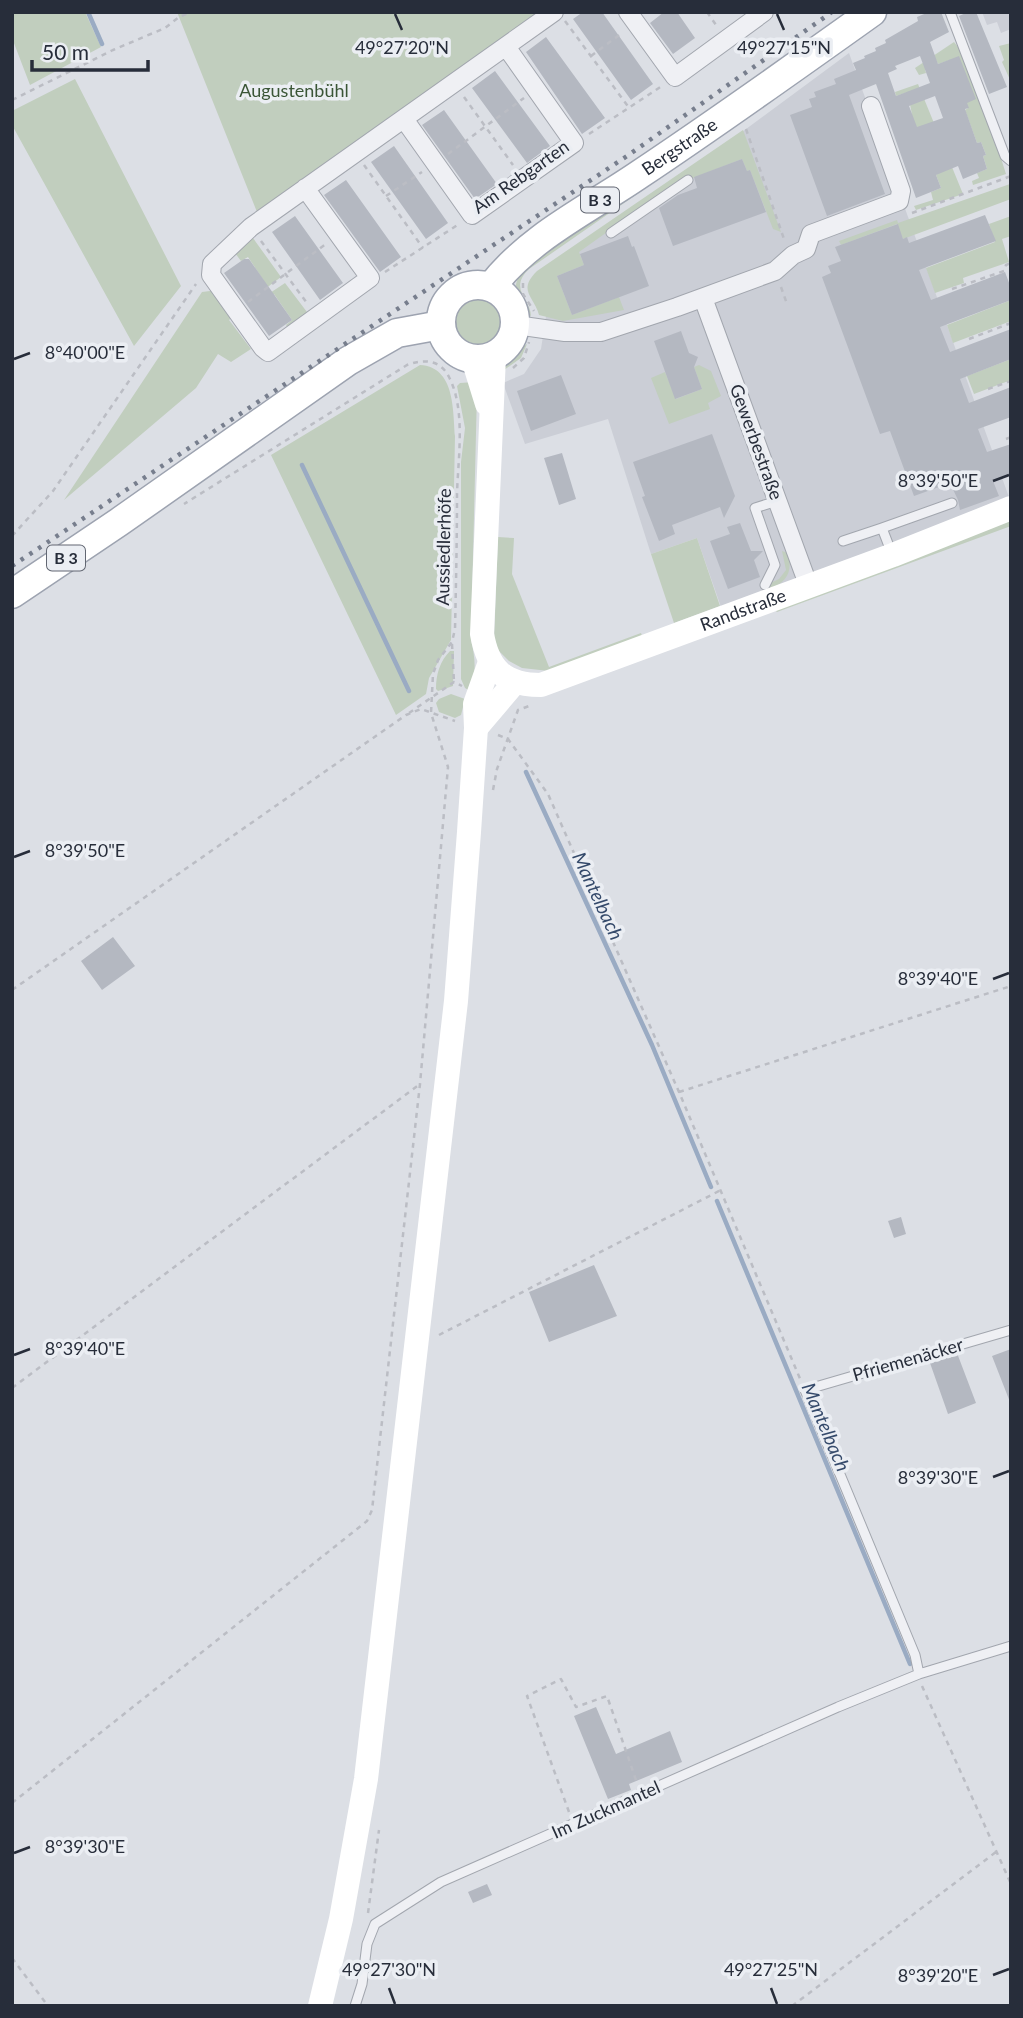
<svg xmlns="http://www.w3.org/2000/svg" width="1023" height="2018" font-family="Lato,sans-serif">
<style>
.built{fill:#cbced6}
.green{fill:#c1cebe}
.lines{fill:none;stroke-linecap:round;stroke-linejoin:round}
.stream{stroke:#9aabc3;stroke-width:4.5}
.building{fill:#b4b8c1;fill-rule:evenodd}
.lane-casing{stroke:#a2a6ae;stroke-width:11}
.street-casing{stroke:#a2a6ae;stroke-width:20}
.primary-casing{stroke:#9da3b0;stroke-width:31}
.path{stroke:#bbbdc4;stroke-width:2.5;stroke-dasharray:5 5;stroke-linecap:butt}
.lane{stroke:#eff0f4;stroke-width:9}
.street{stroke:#eff0f4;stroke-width:18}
.secondary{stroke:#fff;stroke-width:24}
.primary{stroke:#fff;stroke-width:28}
.rail{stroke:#777e8d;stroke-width:4.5;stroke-dasharray:3.5 7;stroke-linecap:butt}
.ticks{fill:none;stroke:#272d3a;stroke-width:2.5}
.labels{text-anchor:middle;stroke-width:7;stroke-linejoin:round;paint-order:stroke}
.shield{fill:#ebeef3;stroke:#626772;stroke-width:2}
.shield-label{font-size:16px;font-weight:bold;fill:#272d3a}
.park-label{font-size:18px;fill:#3a5536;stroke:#ebeef3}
.street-label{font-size:18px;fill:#272d3a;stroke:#ebeef3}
.water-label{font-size:19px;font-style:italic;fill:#354a6b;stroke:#ebeef3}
.ticks-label{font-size:18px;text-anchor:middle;fill:#272d3a;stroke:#ebeef3;stroke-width:7;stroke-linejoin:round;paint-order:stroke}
</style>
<rect width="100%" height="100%" fill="#dcdfe5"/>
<path class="built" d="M982 12H1011V29L1001 33 997 22 987 25Z
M849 53 1010 500 721 607 697 538 651 554 608 419 525 444 503 383 524 374 541 349 546 316 534 278 742 132Z"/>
<path class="green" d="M12 12H85L101 47 30 85 12 38Z
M177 12H538L537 18 257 212Z
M954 42 958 47 991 127 1006 174 973 185 972 181 979 178 977 173 987 169 983 156 986 155 981 142 977 143 965 110 968 108 950 60 938 64 936 60 925 69 926 73 919 75 915 68Z
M1011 43V82L1002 62 1004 60 999 46Z
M75 79 181 286 134 346 12 125V111Z
M918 84 963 194 916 210 914 206 933 200 931 192 941 188 936 175 939 173 911 130C915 116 909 106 908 92L896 96 895 92Z
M743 130 781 232 773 229 750 170 747 171 742 159 693 178 658 196 579 252 584 265 557 276 572 315 619 297 624 310 563 321 539 315C534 296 517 291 537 271Z
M719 137 529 269C508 289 531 300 531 316 508 303 513 282 526 264Z
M1010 184 1011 199 903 239 897 224 841 245 839 241 897 220 898 223Z
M1011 216V236L1002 239 1009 262 963 278 964 283 935 293 926 268 995 242 989 224Z
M253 238 281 277 265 289 264 281 248 257 241 261 235 253Z
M285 283 310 316 289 330 286 325 292 320 274 294 267 295Z
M445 320a32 32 0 1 1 64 0a32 32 0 1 1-64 0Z
M218 290 235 315 229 320 251 349 231 362 218 354 196 388 64 500 202 292Z
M1011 300V321L953 343 947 325Z
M527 344 521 358 504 370V363L512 354Z
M1011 359V380L974 394 967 376Z
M420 365C455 367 453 410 455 436L451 640 429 678 426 694 396 715 271 455Z
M699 365 711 371 721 396 708 403 710 409 669 424 651 378 665 372 676 399 702 389 694 367Z
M474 382 477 392 471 639C475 658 477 672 470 691L465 688 461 679V462L465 428 457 386 460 383Z
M1011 519V526L777 612 775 610Z
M498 537 514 538 512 574 549 667 641 633 642 636 549 671 522 668 509 661 499 651 494 641Z
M697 538 720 606 674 623 651 554Z
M782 551 788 553C793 572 787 582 768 590L766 585 779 579 786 570Z
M450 651H454L453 686 438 691 436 689C436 674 440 661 450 651Z
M451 694 465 699 461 715 455 718 439 712 436 703 439 699Z"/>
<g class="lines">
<path class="stream" d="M88 12 102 44
M302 465 409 691
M526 772 652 1045 711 1187
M717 1201 910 1664"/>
</g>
<path class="building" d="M583 12H602L653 84 631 100 573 19Z
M664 12H677L695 38 673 54 650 23Z
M929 12H941L949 32 930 42 938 64 959 56 976 99 967 103 969 108 965 109 977 143 981 142 986 155 983 156 987 169 963 179 958 166 936 175 941 188 916 198 876 84 849 95 885 194 827 216 790 115 812 107 809 99 816 97 814 92 836 84 834 79 856 70 853 63 865 58 864 56 876 51 875 48 886 43 885 40 918 21 917 17ZM920 56 930 83 896 96 888 73 897 69 895 66ZM935 96 943 118 917 127 909 106Z
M968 12H976L1007 87 989 94 959 16Z
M546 37 605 118 582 134 526 52Z
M495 71 550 146 527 163 472 88Z
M444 110 497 184 475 199 422 125Z
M394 146 448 223 426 239 371 162Z
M742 159 747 171 750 170 766 212 673 246 659 208 678 195 697 188 694 177Z
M346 180 401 257 380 272 324 195Z
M985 215 996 241 919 270 931 300 1005 272 1011 288V300L940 327 950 352 1011 329V359L960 379 969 403 1011 387V417L978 429 987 452 1011 444V474L993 481 999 496 960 510 958 500 950 483 914 496 890 431 880 434 822 277 831 273 828 266 841 261 835 247 898 224 903 239 907 237 909 243Z
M295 216 343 283 320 300 272 232Z
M628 236 632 247 634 246 649 286 572 315 557 276 584 265 580 254Z
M244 259H249L292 320 269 336 224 273Z
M681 331 689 353 698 357 694 367 702 389 675 399 654 341Z
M561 375 576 414 531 431 517 391Z
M712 434 735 496 724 518 720 507 672 525 675 534 659 541 642 497 645 496 633 462Z
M562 453 576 499 559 505 544 458Z
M740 523 751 551H763L754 560 760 577 728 589 710 541 730 534 727 527Z
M113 937 135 966 102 990 81 961Z
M901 1217 906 1234 894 1238 888 1221Z
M594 1265 617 1316 549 1342 529 1292Z
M1011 1349V1402H1010L992 1356Z
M957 1353 976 1403 948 1414 930 1363Z
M596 1707 616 1754 670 1731 682 1762 629 1784 631 1790 608 1799 574 1716Z
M487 1884 492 1895 473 1903 468 1892Z"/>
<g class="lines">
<g class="lane-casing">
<path id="lane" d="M950 12 1005 156 1011 161
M611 233 688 180
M843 541 882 528
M892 554 882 528 952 503
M765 585 775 565 755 508 777 501
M919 1674 915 1655 805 1390 1011 1330
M355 2006 362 1984 367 1944 375 1924 441 1882 838 1707 919 1674 1011 1646"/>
</g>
<g class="street-casing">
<path id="street" d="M628 12 675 77 764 12
M404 119 472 215 574 143 507 48
M305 188 370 278 268 352 263 348 211 275 212 264 251 227 554 12
M703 298 809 587
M516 325 565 332H601L677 307 775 271 793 255 806 249 811 234 899 201 901 191 871 106"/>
</g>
<g class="primary-casing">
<g id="primary">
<circle cx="478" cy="322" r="37"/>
<path id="s2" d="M491 287C529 237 589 209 640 174 718 122 795 67 872 12"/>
<path d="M12 594 119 522 348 361 397 333 441 325"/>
</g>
</g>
<path class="path" d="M707 12 716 25
M565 21 630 109
M591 56 622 33
M464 97 513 165
M12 100 113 50 165 28 179 17 191 12
M746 129 785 242
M589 134 662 86
M448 154 524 98
M364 165 423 248
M386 196 422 172
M912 213 1011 176
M261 241 307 303
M385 272 459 224
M523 283V294L534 311
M781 287 787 304
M952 289 1004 271 1006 265 1011 263
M248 302 327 243
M969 339 1011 323
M513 368 524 358 529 342
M988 389 1011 381
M1006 439 1011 437
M12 536 53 491 196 284
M452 644 454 682
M409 713 454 682 462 686
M498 735 508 739 548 794 679 1092 801 1381
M493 790 497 769 518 710 532 705
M12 990 406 715 421 709 455 721
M679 1092 1011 986
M439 1335 721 1190
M12 1388 420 1084
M922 1686 1011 1884
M12 1803 357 1529 367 1521 372 1510 420 1084 448 767 431 713 433 674 438 660 452 642 455 629C456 584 457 539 457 494 458 458 466 410 449 377 440 359 423 359 407 365L184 504
M569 1812 527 1696 561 1679 576 1707 607 1696 637 1783
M368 1913 379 1830
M12 1958 48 2006
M792 2006 996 1852"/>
<use href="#lane" class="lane"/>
<use href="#street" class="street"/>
<g class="secondary">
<path id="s1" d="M494 356 482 634C488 669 504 685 541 685L893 555 1011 508"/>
<path d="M473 359 487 404"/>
<path d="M476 728 515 682"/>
<path d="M320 2006 341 1919 366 1779 456 1001 469 832 476 728 475 704 490 662"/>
</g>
<use href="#primary" class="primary"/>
<path class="rail" d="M12 566 627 156 832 12"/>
</g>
<path class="ticks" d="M395 14 402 30M777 14 784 30M14 359 30 353M993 481 1009 475M14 857 30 851M993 979 1009 973M14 1355 30 1349M993 1477 1009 1471M14 1853 30 1847M993 1975 1009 1969M389 1988 395 2004M771 1988 777 2004"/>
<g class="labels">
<g class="shield">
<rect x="581" y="187.5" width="38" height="25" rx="5"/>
<rect x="47" y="545.5" width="38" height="25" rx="5"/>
</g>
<g class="shield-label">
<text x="600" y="206">B 3</text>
<text x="66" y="564">B 3</text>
</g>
<g class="park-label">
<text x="294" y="97">Augustenbühl</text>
</g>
<g class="street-label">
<text dy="6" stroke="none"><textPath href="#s2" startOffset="236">Bergstraße</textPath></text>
<text transform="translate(521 177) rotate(-35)" y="6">Am Rebgarten</text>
<text transform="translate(756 442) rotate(70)" y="6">Gewerbestraße</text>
<text transform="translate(444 547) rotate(-89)" y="6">Aussiedlerhöfe</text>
<text dy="6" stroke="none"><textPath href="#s1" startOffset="581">Randstraße</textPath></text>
<text transform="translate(908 1360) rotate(-16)" y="6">Pfriemenäcker</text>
<text transform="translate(606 1810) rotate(-24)" y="6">Im Zuckmantel</text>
</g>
<g class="water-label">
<text transform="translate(598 896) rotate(65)" y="7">Mantelbach</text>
<text transform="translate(826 1427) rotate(67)" y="7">Mantelbach</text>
</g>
</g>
<g class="ticks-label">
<text x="402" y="54">49°27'20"N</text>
<text x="784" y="54">49°27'15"N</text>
<text x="85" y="359">8°40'00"E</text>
<text x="938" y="487">8°39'50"E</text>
<text x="85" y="857">8°39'50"E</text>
<text x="938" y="985">8°39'40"E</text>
<text x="85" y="1355">8°39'40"E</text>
<text x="938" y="1484">8°39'30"E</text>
<text x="85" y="1853">8°39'30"E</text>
<text x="389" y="1976">49°27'30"N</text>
<text x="771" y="1976">49°27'25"N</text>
<text x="938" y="1982">8°39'20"E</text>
</g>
<rect width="1023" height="2018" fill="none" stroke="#272d3a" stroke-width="28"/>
<path d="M32 60v10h116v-10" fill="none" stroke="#272d3a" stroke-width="3.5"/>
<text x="42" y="60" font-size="21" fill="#272d3a" stroke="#ebeef3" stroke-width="5" paint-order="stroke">50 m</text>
</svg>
